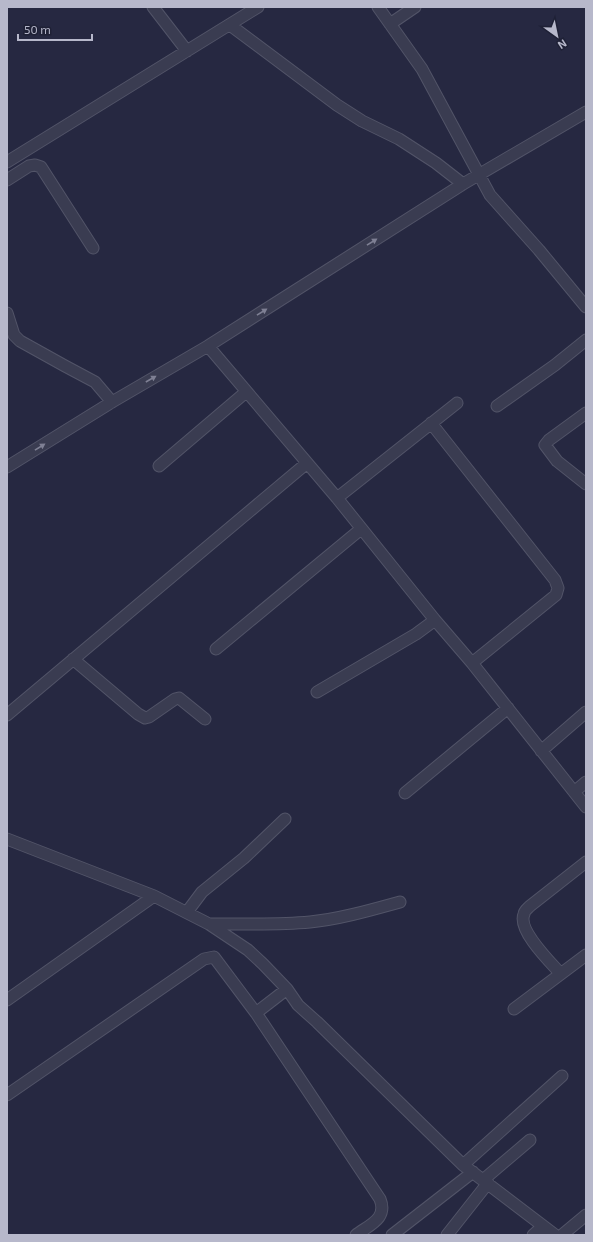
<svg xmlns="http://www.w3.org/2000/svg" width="593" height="1242" font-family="'Exo 2',sans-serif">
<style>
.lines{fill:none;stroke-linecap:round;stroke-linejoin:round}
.minor-casing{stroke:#525468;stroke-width:13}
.minor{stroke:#3a3c51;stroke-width:11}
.oneway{fill:#7f8094}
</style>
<rect width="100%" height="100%" fill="#262841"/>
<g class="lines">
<g class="minor-casing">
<path id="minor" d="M153 7 187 51
M378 7 422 69 490 195 539 250 586 307
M390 24 415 7
M230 25 337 105 362 121 399 139 436 163 463 184
M7 162 258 7
M7 180 29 166 35 165 41 167 93 248
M7 313 14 335 20 341 65 366 95 382 112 402
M208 346 337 498 435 620 472 663 586 807
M497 406 555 365 586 340
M586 413 549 440 545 445 557 461 586 484
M431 423 555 580 558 588 556 595 472 663
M159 466 246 392
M7 467 112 402 208 346 463 184 586 112
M337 498 457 403
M216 649 361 529
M73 659 138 714 145 718 149 717 175 699 179 698 205 719
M317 692 416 634 435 620
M7 715 307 463
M541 751 586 712
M574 792 586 782
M405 793 508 708
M7 839 154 896 209 924 248 950 263 964 287 989 298 1005 317 1022 463 1165 555 1235
M187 912 202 892 244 858 285 819
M209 924C243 924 277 925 310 922 340 919 371 910 400 902
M561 974C551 963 517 930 524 914 524 911 528 908 530 906L586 862
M7 1000 154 896
M514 1009 586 955
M256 1013 380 1199C388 1219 369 1225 356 1235
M7 1095 204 959 214 957 256 1013 287 989
M463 1165 562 1076
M483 1180 530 1140
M392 1235 473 1172
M447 1235 488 1183
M533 1235 543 1226
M562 1235 586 1215"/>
</g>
<use href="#minor" class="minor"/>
</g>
<defs><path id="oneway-solid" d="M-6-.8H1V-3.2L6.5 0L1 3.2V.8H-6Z"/></defs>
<g class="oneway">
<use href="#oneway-solid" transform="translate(372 242) rotate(-32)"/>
<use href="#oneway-solid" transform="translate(262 312) rotate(-32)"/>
<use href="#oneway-solid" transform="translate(151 379) rotate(-30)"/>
<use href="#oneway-solid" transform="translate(40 447) rotate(-32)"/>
</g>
<rect width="593" height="1242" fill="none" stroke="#b7b8cb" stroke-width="16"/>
<g transform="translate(557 36) rotate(147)" stroke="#1f2136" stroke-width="3" paint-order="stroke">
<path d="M0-3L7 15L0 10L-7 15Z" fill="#b7b8cb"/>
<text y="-6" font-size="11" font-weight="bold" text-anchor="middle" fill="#b7b8cb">N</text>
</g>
<path d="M18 34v6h74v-6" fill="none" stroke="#b7b8cb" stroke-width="2"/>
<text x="24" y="34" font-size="12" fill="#b7b8cb" stroke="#1f2136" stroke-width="3" paint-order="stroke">50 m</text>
</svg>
